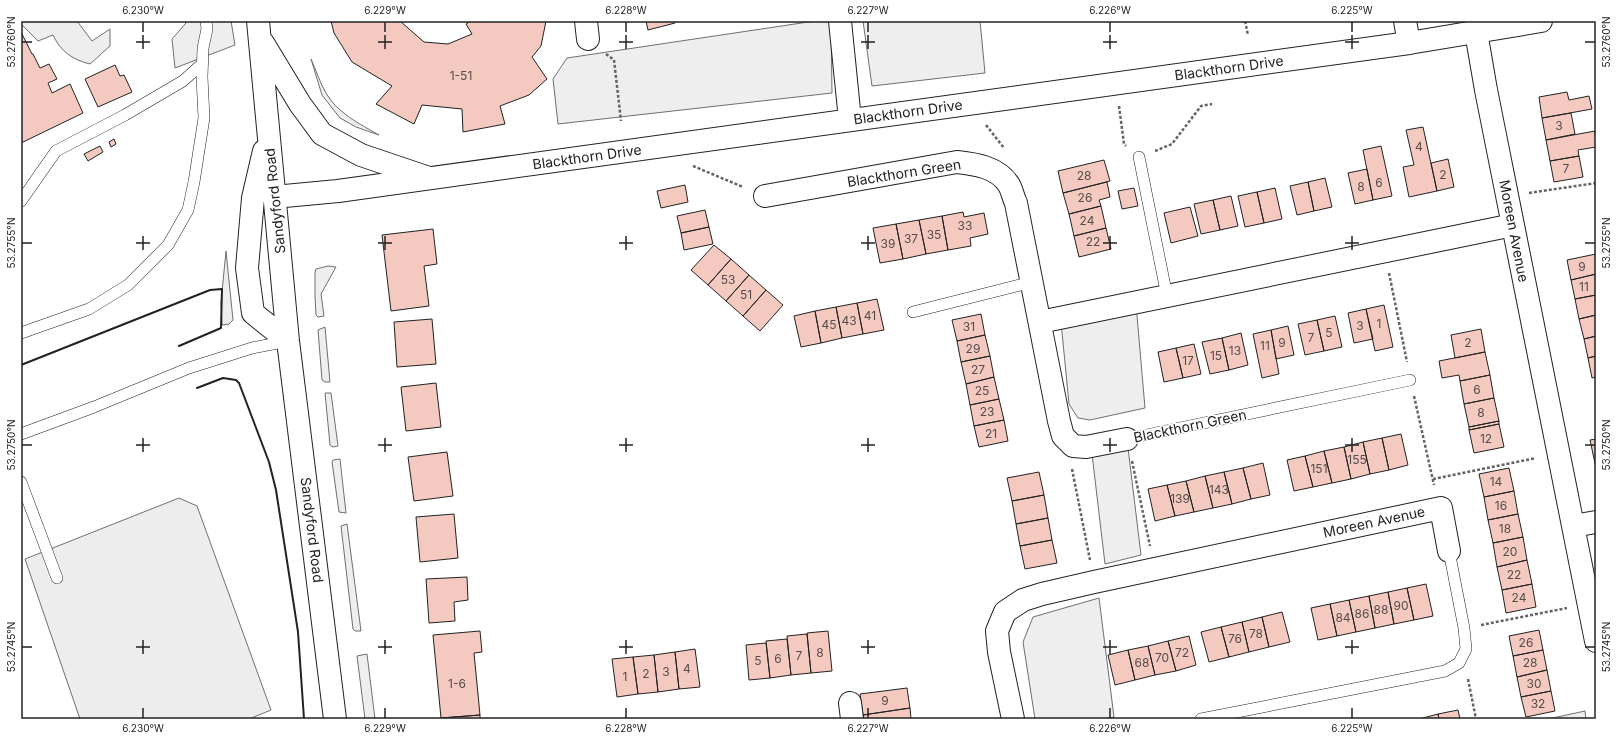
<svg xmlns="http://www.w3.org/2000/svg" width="1617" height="740" font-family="Inter,sans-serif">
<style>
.green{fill:#eee;stroke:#6f6f6f}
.parking{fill:#ededed;stroke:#6f6f6f}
.building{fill:#f3c9c0;stroke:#222}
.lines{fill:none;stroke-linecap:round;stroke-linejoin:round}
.service-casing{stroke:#222;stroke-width:12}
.minor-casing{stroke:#222;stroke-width:24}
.tertiary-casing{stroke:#222;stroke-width:24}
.secondary-casing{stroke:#222;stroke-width:24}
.path{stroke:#646464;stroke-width:2.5;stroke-dasharray:3 2;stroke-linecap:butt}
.service{stroke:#fff;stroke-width:11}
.minor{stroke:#fff;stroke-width:22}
.tertiary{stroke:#fff;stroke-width:22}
.secondary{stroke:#fff;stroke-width:22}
.wall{stroke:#222;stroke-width:2}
.ticks{fill:none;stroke:#222;stroke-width:1.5}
.labels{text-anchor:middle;stroke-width:3;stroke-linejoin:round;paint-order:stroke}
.number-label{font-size:12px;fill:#564c4a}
.street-label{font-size:14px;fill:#222;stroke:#fff}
.neatline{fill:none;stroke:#222;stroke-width:1.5}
.ticks-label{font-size:10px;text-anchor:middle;fill:#222}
</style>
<rect width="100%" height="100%" fill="#fff"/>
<path class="green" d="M21 21H77L92 41 110 29V46L90 64C73 60 60 51 53 35L38 41 21 24Z
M185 21H231L235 45 175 68 172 39 186 23Z
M815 21H831L832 93 558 124 553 79 567 58Z
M863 21H980L985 73 872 86Z
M311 59C316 70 320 83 326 93 337 113 360 124 379 135L356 127 340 118 322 95Z
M226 251 233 320 229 324 222 325 221 302Z
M328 266 336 267 321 294 324 316 318 317 316 315 315 296V272L316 269Z
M1136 304 1145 408 1090 420 1078 418 1069 404 1061 322Z
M325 327 330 382H325L322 380 318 330Z
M325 393H331L338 446 333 447 330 445Z
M1128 448 1141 555 1105 564 1092 454Z
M340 459 346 513 339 512 332 462 333 460Z
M347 524 361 631H355L353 629 341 526Z
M1099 598 1114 717 1102 719H1035L1023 642 1033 617Z
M367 654 375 719H365L357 656Z
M1585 711 1586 719H1548Z"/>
<path class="parking" d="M179 498 197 506 271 710 249 719H80L25 559Z"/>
<path class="building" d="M331 21H400L424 42 448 44 472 34 466 24 471 21H546L541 46 532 57 547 79 529 95 500 106 505 124 463 132 462 109 422 105 414 124 376 104 392 86 352 62 334 33Z
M646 21H675V23L648 30Z
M21 32 32 54H33L40 68 49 64 57 79 48 83 52 93 70 84 83 113 21 143Z
M115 65 120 76 124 75 132 92 98 107 85 79Z
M1567 92 1569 100 1589 96 1592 109 1542 118 1539 97Z
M1571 113 1575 134 1546 140 1542 118Z
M1423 127 1437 191 1409 197 1403 167 1414 165 1406 130Z
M1595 131 1596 147 1578 150 1579 156 1550 161 1546 140Z
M114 139 116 144 111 147 109 142Z
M100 146 103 152 88 161 84 154Z
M1381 146 1392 196 1373 200 1363 150Z
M1579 156 1583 177 1554 182 1550 161Z
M1448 159 1454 187 1437 191 1431 163Z
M1104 160 1110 181 1063 193 1058 171Z
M1367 169 1373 200 1355 204 1348 173Z
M1325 178 1332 207 1314 211 1308 182Z
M1107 182 1110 197 1099 200 1101 206 1069 214 1063 193Z
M1308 182 1314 211 1297 215 1290 186Z
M685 185 688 202 661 208 657 191Z
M1134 188 1138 206 1122 209 1118 191Z
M1275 188 1282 219 1264 223 1257 192Z
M1257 192 1264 223 1245 227 1238 196Z
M1231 196 1238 226 1220 230 1213 200Z
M1213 200 1220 230 1201 234 1194 204Z
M1101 206 1106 228 1074 236 1069 214Z
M1190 207 1198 236 1171 243 1164 213Z
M705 210 709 227 681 233 677 216Z
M963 212 964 217 984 213 988 234 970 238 971 246 948 250 942 216Z
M942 216 948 250 926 254 919 220Z
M919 220 926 254 903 259 896 224Z
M896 224 903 259 880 263 873 228Z
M709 227 713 244 684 250 681 233Z
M1106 228 1111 249 1079 257 1074 236Z
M433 229 437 264 424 266 429 306 391 311 382 235Z
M714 245 731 259 708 285 691 270Z
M1596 254V274L1571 280 1567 260Z
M731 259 749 275 726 301 708 285Z
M1596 274V295L1575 299 1571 280Z
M749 275 766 290 743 316 726 301Z
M766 290 783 305 760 331 743 316Z
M1596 295V315L1579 319 1575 299Z
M877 299 884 330 863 334 857 303Z
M857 303 863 334 842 338 836 307Z
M1384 305 1393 347 1375 351 1366 309Z
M836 307 842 338 821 343 815 311Z
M1366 309 1373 339 1354 343 1348 313Z
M815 311 821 343 801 347 794 316Z
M981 314 985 335 957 341 952 320Z
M1596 315V336L1584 339 1579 319Z
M1335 316 1342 347 1324 351 1317 320Z
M432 319 436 364 397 367 394 322Z
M1317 320 1324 351 1305 355 1298 324Z
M1288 326 1294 355 1276 359 1271 330Z
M1481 329 1485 352 1455 358 1451 335Z
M1271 330 1279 374 1262 378 1253 334Z
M1241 333 1248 365 1229 370 1222 338Z
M985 335 990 356 961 362 957 341Z
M1596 336V356L1588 358 1584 339Z
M1222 338 1229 370 1210 374 1202 342Z
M1194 344 1201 374 1183 378 1176 348Z
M1176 348 1183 378 1164 382 1158 352Z
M1485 352 1490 375 1460 381 1459 375 1442 378 1439 361Z
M990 356 994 377 966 384 961 362Z
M1596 356V377L1592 378 1588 358Z
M1490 375 1494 398 1464 404 1460 381Z
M994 377 999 399 970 405 966 384Z
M436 383 441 427 406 431 401 387Z
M1494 398 1499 421 1469 427 1464 404Z
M999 399 1004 420 974 426 970 405Z
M1004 420 1008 441 979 447 974 426Z
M1499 421V424L1469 430V427Z
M1499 424 1504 447 1474 453 1469 430Z
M1401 434 1408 465 1389 470 1382 438Z
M1382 438 1389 470 1370 474 1363 442Z
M1596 439V468L1590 440Z
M1363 442 1370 474 1351 479 1344 447Z
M1344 447 1351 479 1332 483 1324 451Z
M1324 451 1332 483 1313 487 1305 456Z
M447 452 453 496 414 501 408 457Z
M1305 456 1313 487 1294 491 1287 460Z
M1263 463 1270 495 1251 499 1243 468Z
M1243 468 1251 499 1232 504 1224 472Z
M1509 468 1514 491 1484 497 1479 474Z
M1039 472 1044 495 1012 501 1007 478Z
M1224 472 1232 504 1213 508 1205 476Z
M1205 476 1213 508 1194 512 1186 481Z
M1186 481 1194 512 1175 516 1167 485Z
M1167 485 1175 516 1155 521 1148 489Z
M1514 491 1518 514 1488 520 1484 497Z
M1044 495 1048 518 1016 524 1012 501Z
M454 514 458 558 420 562 416 517Z
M1518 514 1523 537 1493 543 1488 520Z
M1048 518 1052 540 1020 546 1016 524Z
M1523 537 1527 560 1497 567 1493 543Z
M1052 540 1057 563 1025 569 1020 546Z
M1527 560 1532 584 1502 590 1497 567Z
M467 577 468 600 454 602 455 621 429 623 426 579Z
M1426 584 1433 616 1414 620 1407 588Z
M1532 584 1536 607 1506 613 1502 590Z
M1407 588 1414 620 1394 624 1388 592Z
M1388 592 1394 624 1375 628 1369 596Z
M1369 596 1375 628 1356 632 1349 600Z
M1349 600 1356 632 1337 636 1330 604Z
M1330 604 1337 636 1318 640 1311 608Z
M1282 612 1290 642 1269 647 1262 617Z
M1262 617 1269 647 1249 652 1242 622Z
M1242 622 1249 652 1229 657 1221 627Z
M1221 627 1229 657 1209 662 1201 632Z
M1539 630 1543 650 1513 656 1509 636Z
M480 631 482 652 474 653 480 715 441 718 433 635Z
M828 631 832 671 811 673 807 633Z
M807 634 811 673 791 675 787 636Z
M1189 636 1196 665 1176 671 1168 641Z
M787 639 791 675 770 678 766 641Z
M1168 641 1176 671 1155 675 1148 646Z
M766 643 770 678 749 680 746 645Z
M1148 646 1155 675 1135 680 1128 650Z
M695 649 700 687 679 689 675 652Z
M1128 650 1135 680 1115 685 1108 655Z
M1543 650 1547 670 1517 677 1513 656Z
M675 652 679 689 658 692 654 655Z
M654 655 658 692 638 694 633 657Z
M633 657 638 694 617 697 612 659Z
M1547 670 1551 691 1521 697 1517 677Z
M907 688 910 708 863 715 860 694Z
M1551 691 1555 711 1526 717 1521 697Z
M910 708 911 719H864L863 715Z
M1458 710 1460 719H1439L1438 714Z
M1438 714 1439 719H1419Z
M480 715V719H441V718Z"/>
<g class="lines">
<g class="service-casing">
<path id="service" d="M1139 157 1167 296
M21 201 56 151 125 115 183 81 203 63
M913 312 1032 282
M21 333 89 309 128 285 168 245 188 210 194 182 204 118 202 77 203 48 207 29 206 21
M21 434 94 407 189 368 252 348 288 341
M1127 439 1410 380
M21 482 57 578
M1201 719 1445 671 1459 663 1466 649 1464 628 1449 551"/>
</g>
<g class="minor-casing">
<path id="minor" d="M586 21 588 39
M840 21 850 120
M1405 21 1409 43
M1476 32 1486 90 1596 641
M765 196 957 162C975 164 998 167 1009 185 1012 190 1013 197 1016 203L1059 421 1063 436 1073 446 1086 447 1127 439
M1040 322 1513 225
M1573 526 1596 522
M850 703 852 719
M1013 719 999 652 997 631 1005 612 1023 600 1042 594 1094 582 1441 508 1449 551"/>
</g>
<g class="tertiary-casing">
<path id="tertiary" d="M274 197 338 191 1409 43 1541 21"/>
</g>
<g class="secondary-casing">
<path id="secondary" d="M258 21 288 341 335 719
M263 43 300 104 322 134 361 155 429 178
M264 151 253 198 247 268 253 313 288 341"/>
</g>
<path class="path" d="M1245 21 1248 35
M606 54 614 60 621 121
M1119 106 1124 144 1126 146
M986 125 1004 148
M1155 151 1172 144 1201 106 1212 104
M693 166 743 187
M1529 193 1596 183
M1389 273 1407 362
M1414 396 1434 485
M1132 461 1150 546
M1072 469 1090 560
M1433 479 1536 458
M1481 625 1567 608
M1468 679 1476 719"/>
<use href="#service" class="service"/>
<use href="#minor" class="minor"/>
<use href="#tertiary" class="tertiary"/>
<use href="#secondary" class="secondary"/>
<path class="wall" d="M21 365 210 290 222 289 221 328 179 346
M197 388 223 378 236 380 239 383 269 462 276 490 298 632 304 719"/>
</g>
<path class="ticks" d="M143 22V32M385 22V32M626 22V32M868 22V32M1110 22V32M1352 22V32M143 35V49M385 35V49M626 35V49M868 35V49M1110 35V49M1352 35V49M22 42H32M136 42H150M378 42H392M619 42H633M861 42H875M1103 42H1117M1345 42H1359M1585 42H1595M143 236V250M385 236V250M626 236V250M868 236V250M1110 236V250M1352 236V250M22 243H32M136 243H150M378 243H392M619 243H633M861 243H875M1103 243H1117M1345 243H1359M1585 243H1595M143 438V452M385 438V452M626 438V452M868 438V452M1110 438V452M1352 438V452M22 445H32M136 445H150M378 445H392M619 445H633M861 445H875M1103 445H1117M1345 445H1359M1585 445H1595M143 640V654M385 640V654M626 640V654M868 640V654M1110 640V654M1352 640V654M22 647H32M136 647H150M378 647H392M619 647H633M861 647H875M1103 647H1117M1345 647H1359M1585 647H1595M143 708V718M385 708V718M626 708V718M868 708V718M1110 708V718M1352 708V718"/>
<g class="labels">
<g class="number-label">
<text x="461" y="80">1-51</text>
<text x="1559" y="130">3</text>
<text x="1419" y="151">4</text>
<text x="1566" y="173">7</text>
<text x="1443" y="179">2</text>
<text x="1084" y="180">28</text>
<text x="1379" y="187">6</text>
<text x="1361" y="191">8</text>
<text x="1085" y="202">26</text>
<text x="1087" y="225">24</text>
<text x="965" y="230">33</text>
<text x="934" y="239">35</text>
<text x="911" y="243">37</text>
<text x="1093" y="246">22</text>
<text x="888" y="248">39</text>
<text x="1582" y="271">9</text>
<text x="728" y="284">53</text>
<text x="1584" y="291">11</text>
<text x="746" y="299">51</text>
<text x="870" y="320">41</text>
<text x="849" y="325">43</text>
<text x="1379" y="328">1</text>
<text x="829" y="329">45</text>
<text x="1360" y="330">3</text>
<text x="969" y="331">31</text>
<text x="1329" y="337">5</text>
<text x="1311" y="342">7</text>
<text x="1282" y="347">9</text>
<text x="1468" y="347">2</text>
<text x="1265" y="350">11</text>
<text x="973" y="353">29</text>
<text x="1235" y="355">13</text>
<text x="1216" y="360">15</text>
<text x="1188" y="365">17</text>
<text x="978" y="374">27</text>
<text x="1477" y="394">6</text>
<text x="982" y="395">25</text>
<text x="987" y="416">23</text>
<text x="1481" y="417">8</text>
<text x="991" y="438">21</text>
<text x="1486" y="443">12</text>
<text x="1357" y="464">155</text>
<text x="1319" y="473">151</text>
<text x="1496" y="486">14</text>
<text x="1219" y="494">143</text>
<text x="1180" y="503">139</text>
<text x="1501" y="510">16</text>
<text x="1505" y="533">18</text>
<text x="1510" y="556">20</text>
<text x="1514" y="579">22</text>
<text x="1519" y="602">24</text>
<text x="1401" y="610">90</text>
<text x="1381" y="614">88</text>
<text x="1362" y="618">86</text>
<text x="1343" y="622">84</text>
<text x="1256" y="638">78</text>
<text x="1235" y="643">76</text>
<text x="1526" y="647">26</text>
<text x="820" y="657">8</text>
<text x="1182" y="657">72</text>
<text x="799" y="660">7</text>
<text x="1162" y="662">70</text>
<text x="778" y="663">6</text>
<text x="758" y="665">5</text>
<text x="1142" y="667">68</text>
<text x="1530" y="667">28</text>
<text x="687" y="673">4</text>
<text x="666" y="676">3</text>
<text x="646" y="678">2</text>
<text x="625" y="681">1</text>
<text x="457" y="688">1-6</text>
<text x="1534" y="688">30</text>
<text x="885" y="705">9</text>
<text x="1538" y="708">32</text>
</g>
<g class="street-label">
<text transform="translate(1229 68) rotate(-8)" y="5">Blackthorn Drive</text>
<text transform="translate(908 112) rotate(-8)" y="5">Blackthorn Drive</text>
<text transform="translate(587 157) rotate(-8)" y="5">Blackthorn Drive</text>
<text transform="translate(904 173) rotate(-9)" y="5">Blackthorn Green</text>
<text transform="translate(275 201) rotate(-96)" y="5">Sandyford Road</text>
<text transform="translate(1514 231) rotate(79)" y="5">Moreen Avenue</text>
<text transform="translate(1190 426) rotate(-12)" y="5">Blackthorn Green</text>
<text transform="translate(1374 522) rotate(-12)" y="5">Moreen Avenue</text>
<text transform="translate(312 530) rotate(83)" y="5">Sandyford Road</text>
</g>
</g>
<rect width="1617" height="740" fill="none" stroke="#ffffff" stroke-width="44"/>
<rect x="22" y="22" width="1573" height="696" class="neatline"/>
<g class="ticks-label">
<text x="143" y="14">6.230°W</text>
<text x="385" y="14">6.229°W</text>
<text x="626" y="14">6.228°W</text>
<text x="868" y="14">6.227°W</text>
<text x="1110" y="14">6.226°W</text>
<text x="1352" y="14">6.225°W</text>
<text transform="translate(11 42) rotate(-90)" y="4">53.2760°N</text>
<text transform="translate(1606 42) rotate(-90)" y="4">53.2760°N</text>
<text transform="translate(11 243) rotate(-90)" y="4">53.2755°N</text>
<text transform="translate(1606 243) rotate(-90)" y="4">53.2755°N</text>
<text transform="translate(11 445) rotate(-90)" y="4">53.2750°N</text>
<text transform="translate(1606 445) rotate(-90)" y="4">53.2750°N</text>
<text transform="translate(11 647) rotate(-90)" y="4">53.2745°N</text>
<text transform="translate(1606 647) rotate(-90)" y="4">53.2745°N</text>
<text x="143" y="732">6.230°W</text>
<text x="385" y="732">6.229°W</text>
<text x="626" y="732">6.228°W</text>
<text x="868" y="732">6.227°W</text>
<text x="1110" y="732">6.226°W</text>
<text x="1352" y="732">6.225°W</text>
</g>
</svg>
